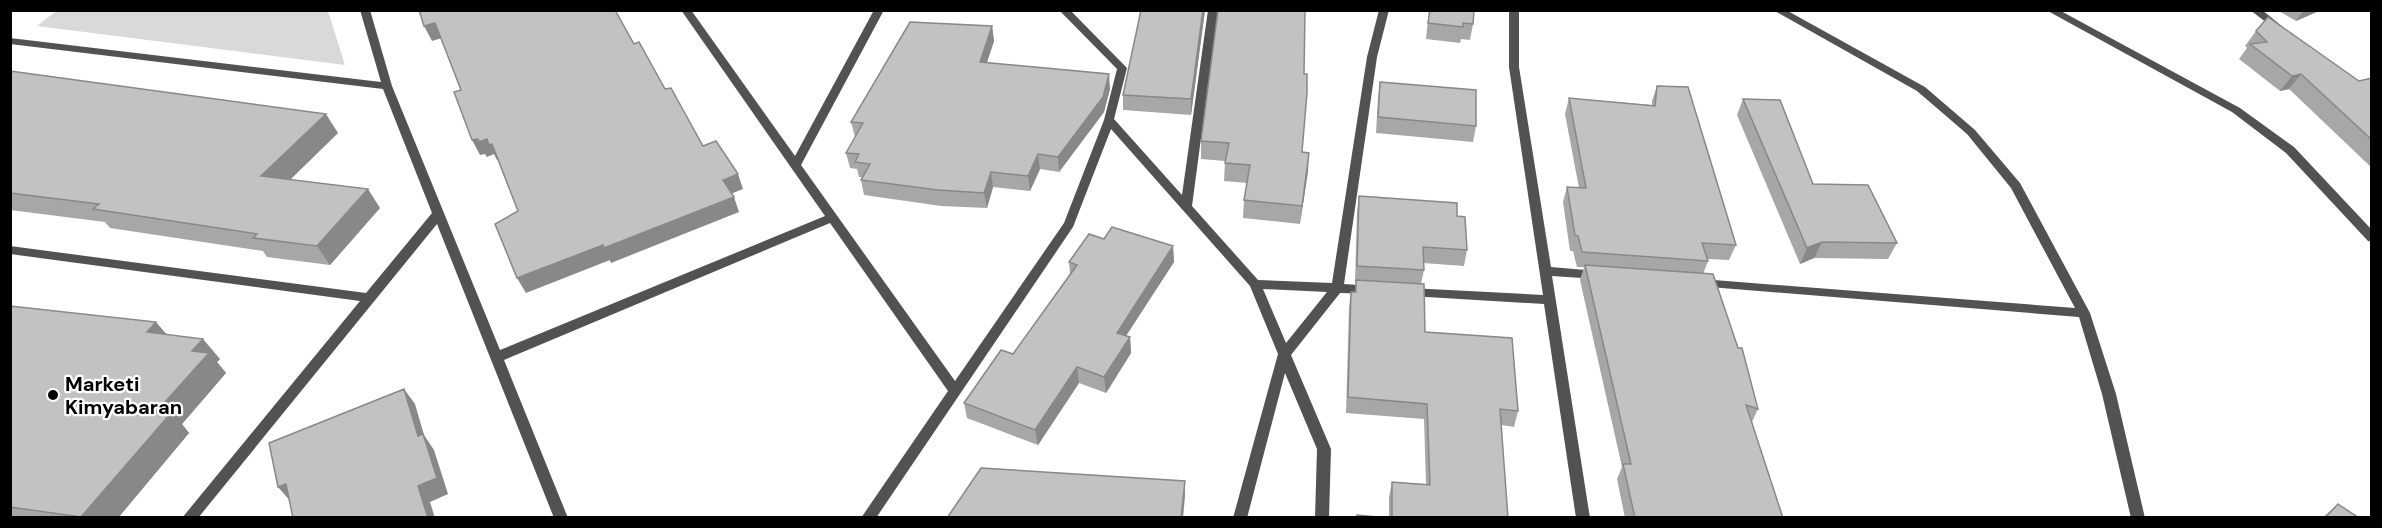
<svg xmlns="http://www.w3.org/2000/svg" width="2382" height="528" font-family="'DM Sans',sans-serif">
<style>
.green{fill:#d9d9d9}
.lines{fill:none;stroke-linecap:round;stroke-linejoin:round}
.street{fill:#525252;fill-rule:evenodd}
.wall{fill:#a7a7a7}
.shaded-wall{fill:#888}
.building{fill:#c2c2c2;stroke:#888;stroke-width:1.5}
.poi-dot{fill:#000;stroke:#fff;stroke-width:2}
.labels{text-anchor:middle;stroke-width:4.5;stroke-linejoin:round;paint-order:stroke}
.poi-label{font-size:20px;font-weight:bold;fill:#000;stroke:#fff;text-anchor:start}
</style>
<rect width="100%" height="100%" fill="#fff"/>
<path class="green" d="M56 11H328L345 65 37 26Z"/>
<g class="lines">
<path class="street" d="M360 10H370L392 86 500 350 825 216 681 10H691L795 156 874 10H884L801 165 955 381 1064 223 1104 120 1117 69 1059 10H1070L1127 68 1114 119 1182 195 1208 10H1218L1192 206 1258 280 1332 283 1367 57 1379 10H1389L1377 57 1344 284 1372 286 1378 290 1372 294 1340 293 1291 355 1331 449 1329 518H1315L1317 449 1285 373 1247 518H1233L1278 354 1250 286 1111 129 1073 227 876 518H861L948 391 830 223 504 360 568 518H554L437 224 198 518H182L360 301 10 254V246L366 293 432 213 383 89 10 44V38L381 82ZM1263 289 1327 292 1286 343Z
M1509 10H1519V67L1551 267 1597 271 1603 275 1597 279 1552 276 1590 518H1576L1544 304 1410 296 1406 295 1404 292 1406 289 1410 288 1543 295 1509 67Z
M1773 10H1786L1925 87 1975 130 2020 183 2090 313 2116 394 2145 518H2131L2102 394 2079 317 1697 286 1695 283 1697 280 1701 279 2075 308 2011 188 1967 134 1917 91Z
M2046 10H2059L2240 108 2294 147 2372 230V242L2368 241 2286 153 2232 112Z
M2250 10H2262L2283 27 2278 30 2275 29Z"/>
</g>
<path class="wall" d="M1141 10H1205L1191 115 1123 110V95Z
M1429 10H1474L1473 24 1470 40 1461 39 1460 43 1426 39Z
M2277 10H2321L2296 21Z
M992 26 994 41 987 62 1110 89 1104 112 1059 172 1040 169 1030 191 993 187 987 208 941 206 864 195 861 180 862 177H859L857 169 850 168 846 153 855 137 851 122Z
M2256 31 2359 81 2372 78V168L2289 89 2280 91 2239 59 2247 48 2245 46Z
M10 71 338 133 290 180 380 208 330 265 267 257 263 251 110 228 105 222 10 210Z
M1304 74 1302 152 1308 171 1300 224 1243 218 1244 200 1247 183 1224 181 1225 161 1201 159V141Z
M1380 82 1476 126 1473 142 1376 133 1378 98Z
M1657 86 1736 245 1729 260 1708 259V261L1703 274 1758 409 1752 422 1783 518H1625L1617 479 1622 467 1580 280 1584 267H1577L1573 251H1570L1563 202 1567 187 1579 188 1565 114 1569 98 1652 105V101Z
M1743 99 1813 184 1897 243 1888 259 1814 258 1800 264 1737 115Z
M1359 196 1457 216 1467 250 1464 266 1423 263 1424 270 1421 284 1425 332 1518 411 1514 427 1501 425 1508 518H1389V497L1392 482 1426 484 1424 419 1346 413 1349 308 1351 292H1355L1356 282H1355L1357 212Z
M1104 239 1173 246 1174 262 1126 336 1130 337 1131 353 1106 393 1079 383 1038 445 967 418 964 403 1013 354 1070 274 1069 262Z
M10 306 167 335 220 359 217 362 226 373 182 424 189 433 118 518H10Z
M2338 504 2359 518H2322Z"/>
<path class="shaded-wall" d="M1203 10H1205L1191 115V99Z
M2304 10H2321L2296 21Z
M435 23 442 38 432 41 424 26Z
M992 26 994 41 982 77 980 62Z
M1109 74 1110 89 1104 112 1059 172 1058 157Z
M2301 74 2289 89 2280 91 2292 76Z
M326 114 338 133 274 195 261 176Z
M478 139H487L492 144 499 159 497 160 494 154 487 157 485 154 480 155 472 140Z
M1309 153 1308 171 1300 224 1302 206Z
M1038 154 1040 169 1030 191 1028 176Z
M991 172 993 187 987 208 984 193Z
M738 174 743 189 728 195 723 180Z
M368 189 380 208 330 265 317 246Z
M734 197 739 212 611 263 604 248Z
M1822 242 1814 258 1800 264 1807 248Z
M603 245 610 260 526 293 517 278Z
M1173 246 1174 262 1118 348 1117 333Z
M156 322 174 343 147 332Z
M1130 337 1131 353 1106 393 1104 377Z
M203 339 220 359 217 362 226 373 182 424 189 433 118 518H82L81 517 157 411 192 351Z
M1077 367 1079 383 1038 445 1035 430Z
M404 389 415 404 424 435 434 450 448 494 430 502 435 518H428L418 486V436Z
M1185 481V496L1183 518H1181Z
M286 484 292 503 278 487Z"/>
<path class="building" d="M419 10H615L634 44 639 42 665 89 671 88 703 146 716 141 738 174 723 180 734 197 604 248 603 245 517 278 495 224 518 211 492 144 489 145 487 139 479 142 478 139 472 140 454 92 461 90 435 23 424 26Z
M1141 10H1203L1191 99 1123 95Z
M1218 10H1305L1304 74H1307V93L1302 152 1309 153 1302 206 1244 200 1250 165 1225 163 1229 143 1201 141Z
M1430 10H1474L1473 24 1463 23V27L1428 23Z
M2268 17 2359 81 2372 78V140L2301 74 2292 76 2250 44 2267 42 2256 31Z
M910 22 992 26 980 62 1109 74 1103 97 1058 157 1038 154 1028 176 991 172 984 193 938 190 861 180 870 164 855 162 859 154 846 153 863 123 851 122Z
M10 71 326 114 261 176 368 189 317 246 253 238 257 234 93 209 99 204 10 193Z
M1380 82 1476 90V126L1378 117Z
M1657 86 1688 87 1736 245 1702 243 1708 261 1582 252 1578 236 1575 235 1567 187 1586 188 1569 98 1655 106Z
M1743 99 1780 100 1813 184 1868 185 1897 243 1822 242 1807 248Z
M1359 196 1457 203V216L1465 217 1467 250 1423 247 1424 270 1357 266Z
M1112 227 1173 246 1117 333 1130 337 1104 377 1077 367 1035 430 964 403 1001 350 1013 354 1077 265 1069 262 1089 234 1104 239Z
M1585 265 1713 274 1738 348H1742L1758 409 1746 405 1783 518H1635L1623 464H1631Z
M1356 280 1424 284 1425 332 1512 338 1518 411 1500 409 1508 518H1392V482L1430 485 1427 404 1348 397 1351 292H1356Z
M10 306 156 322 147 332 203 339 192 351 209 353 157 411 171 413 81 517 10 507Z
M404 389 418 436 423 434 437 478 418 486 428 518H293L286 484 278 487 269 443Z
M981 468 1185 481 1181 518H947Z
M2338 504 2359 518H2325Z
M1357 515 1387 518H1357Z"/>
<circle class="poi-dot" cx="53" cy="395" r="6"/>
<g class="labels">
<g class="poi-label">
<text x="65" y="391">Marketi<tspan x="65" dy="23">Kimyabaran</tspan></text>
</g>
</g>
<rect width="2382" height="528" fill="none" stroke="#000000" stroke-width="24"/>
</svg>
